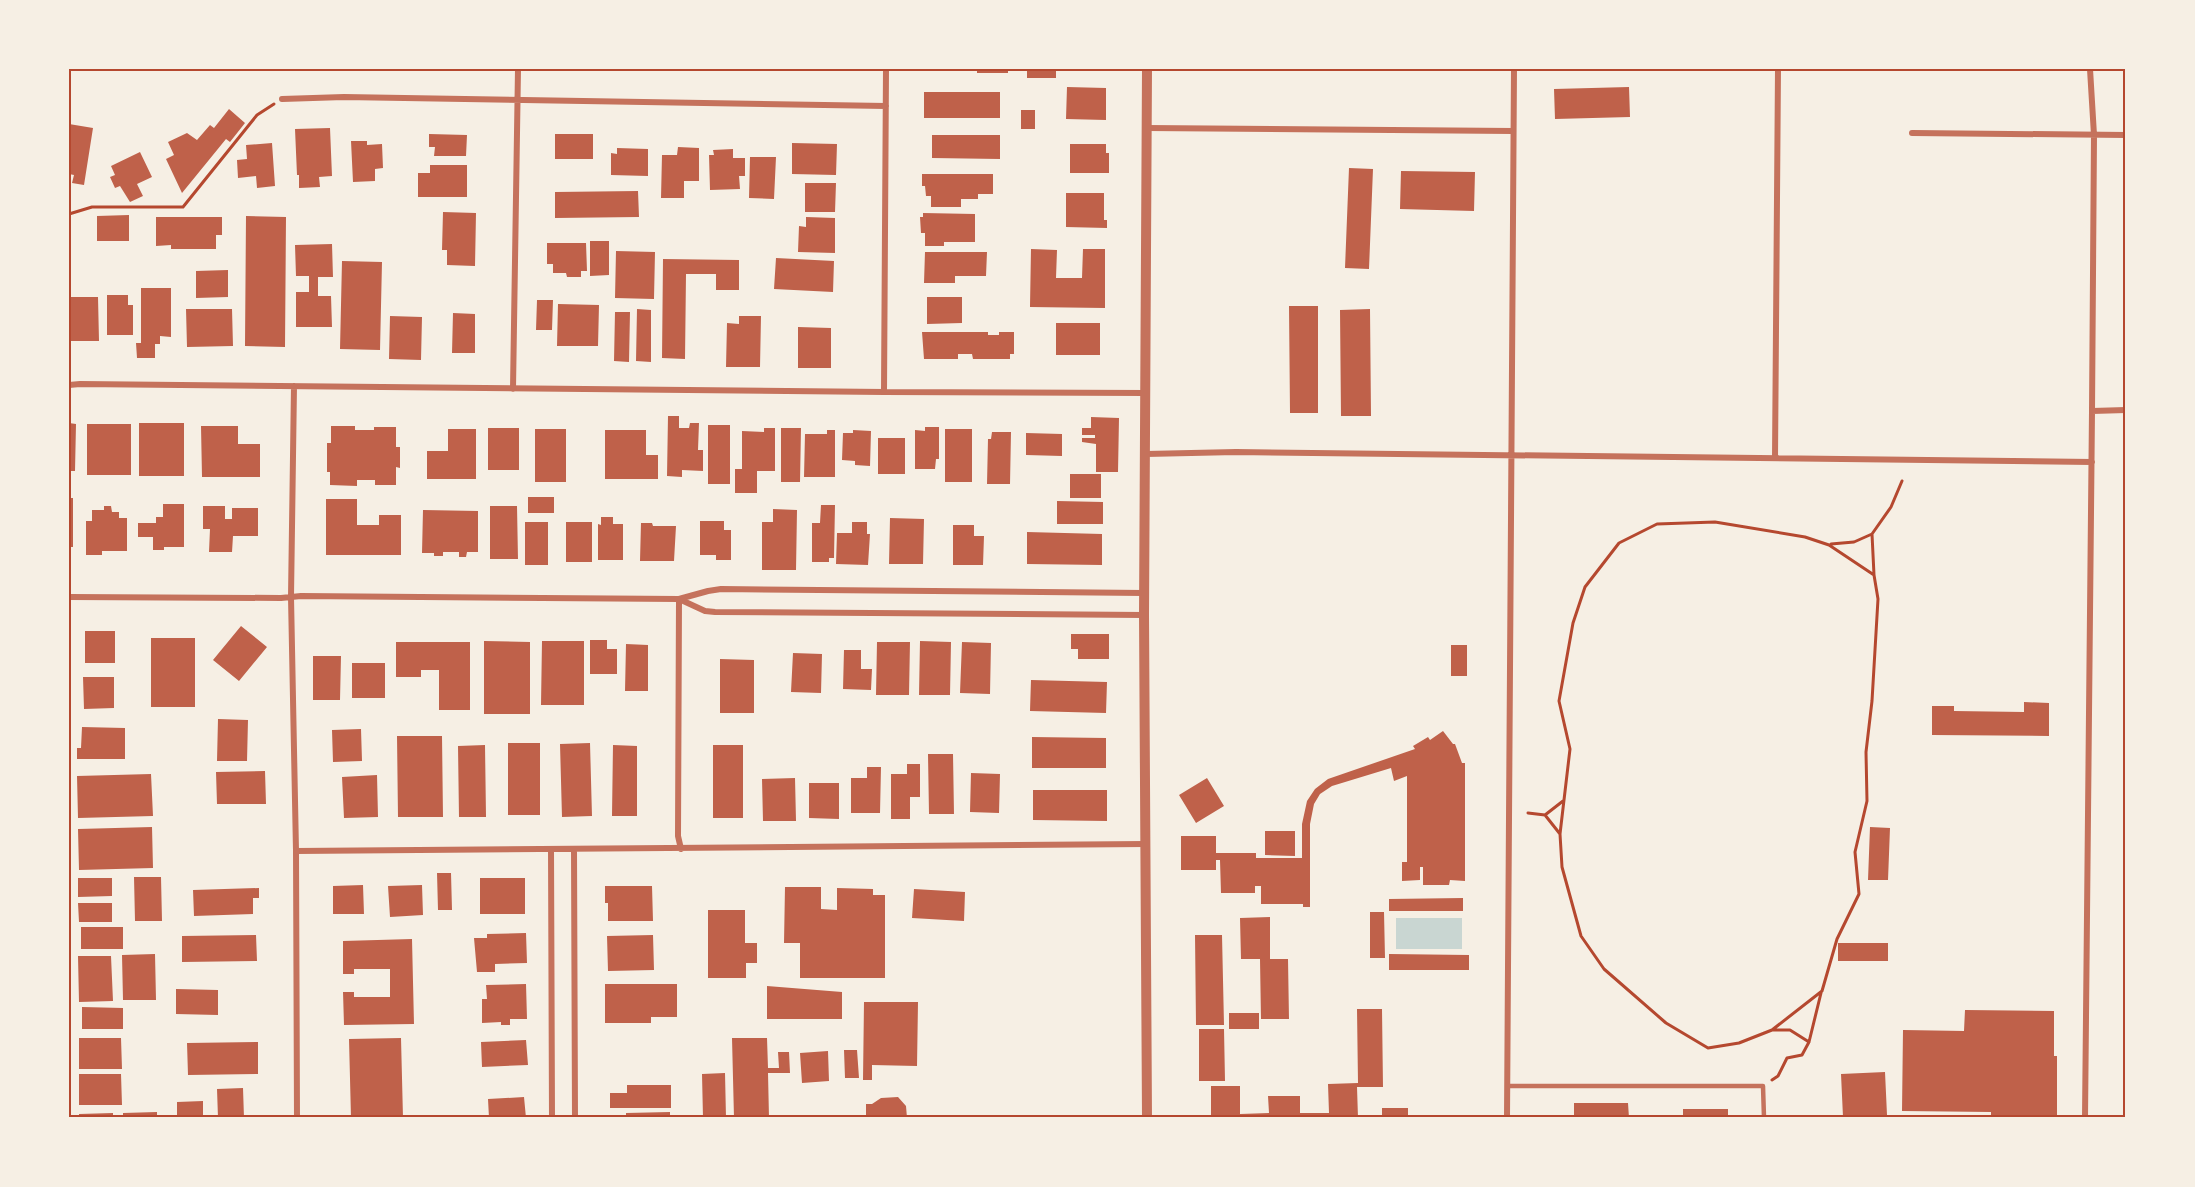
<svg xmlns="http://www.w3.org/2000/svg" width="2195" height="1187" font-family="Lato,sans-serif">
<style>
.water{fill:#c9d6d2}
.building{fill:#bf614a}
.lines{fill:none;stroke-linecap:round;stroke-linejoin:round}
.path{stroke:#b5482f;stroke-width:3}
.service{stroke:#c5725c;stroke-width:4.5}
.minor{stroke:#c5725c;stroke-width:6}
.tertiary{stroke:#c5725c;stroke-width:10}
.neatline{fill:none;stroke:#b5482f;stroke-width:2}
</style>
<rect width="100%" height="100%" fill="#f6efe4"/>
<path class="water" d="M1396 918H1462V949H1396Z"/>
<path class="building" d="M977 69H1008V73H977Z
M1027 69H1056V78H1027Z
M1067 87 1106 88V120L1066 119Z
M1629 87 1630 117 1555 119 1554 89Z
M924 92H1000V118H924Z
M229 109 245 123 230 142 226 139 182 193 166 159 174 155 168 142 187 133 197 140 210 125 214 128Z
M1021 110H1035V129H1021Z
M69 124 93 128 84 185 72 183 74 175 69 174Z
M330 128 332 176 319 177 320 187 299 188V175H297L295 129Z
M429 134 467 135 466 156H434L435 147H429Z
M555 134H593V159H555Z
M932 135H1000V159L932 158Z
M351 141H367V145L382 144 383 168 375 169V181L353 182Z
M272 143 275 186 257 188 256 176 238 178 237 160 247 159 246 145Z
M792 143 837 144 836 175 792 174Z
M1070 144H1106V153H1109V173H1070Z
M678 147 699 148V181H684V198H661L662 155H677Z
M617 148 648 149V176L611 175V153L617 154Z
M733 149V158H745V176H739L740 189 710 190 709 155H714L713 150Z
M140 152 152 177 137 184 143 196 130 202 120 186 115 188 110 177 115 175 111 166Z
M750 157H776L774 199 749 198Z
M430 165H467V197H418V173H430Z
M1349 168 1373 169 1369 269 1345 268Z
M1401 171 1475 172 1474 211 1400 209Z
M922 174H993V194H978V199H961V207H931V196H926L925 186H922Z
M805 183H836L835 212H805Z
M638 191 639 217 555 218V192Z
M1066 193H1104V220H1107V228L1066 227Z
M443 212 476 213 475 266 447 265V250H442Z
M923 213 975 214V242H944V246H925V233H921L920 217H923Z
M129 215V241H97V216Z
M246 216 286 217 285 347 245 346Z
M156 217H222V235H216V249H171V245L156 246Z
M806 217 835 218V253L798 252 799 226 806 227Z
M590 241H609V275L590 276Z
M547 243H586L587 271H581V277H567L566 273H553V264H547Z
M332 244 333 277H318V296H331L332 327H296V292H309V276H296L295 245Z
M1031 249 1057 250 1056 278H1082L1083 249H1105V308L1030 307Z
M616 251 655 252 654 299 615 298Z
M925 252H987L986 276H955V283H924Z
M776 258 834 261 833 292 774 289Z
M663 259 739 260V290H716V274H686L685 359 662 358Z
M342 261 382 262 380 350 340 349Z
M228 270V297L196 298V271Z
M141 288H171V337L160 336V344H155V358H137L136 343H141Z
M107 295H128V305H133V335H107Z
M70 297H98L99 341H71Z
M927 297H962V323L927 324Z
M537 300H553L552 330H536Z
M558 304 599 305 598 346H557Z
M1289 306H1318V413H1290Z
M186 309H232L233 346 187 347Z
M637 309 651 310V362L636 361Z
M1370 309 1371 416H1341L1340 310Z
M615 312H630L629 362 614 361Z
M453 313 475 314V353H452Z
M390 316 422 317 421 360 389 359Z
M739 316H761L760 367H726L727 323 739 324Z
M1056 323H1100V355H1056Z
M798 327 831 328V368H798Z
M922 332H988V335H999V332H1014V354H1010V359H973L972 354H958V359H924Z
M668 416H679V428H689L690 423H699L698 450H703V471L682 470V477L667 476Z
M1091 417 1119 418 1118 472H1096V444L1082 442V438H1095V435H1082V428H1091Z
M69 423 76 424 75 471H69Z
M139 423H184V476H139Z
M87 424H131V475H87Z
M708 425H730V484H708Z
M201 426H238V444H260V477H202Z
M331 426H355V430H374V427H396V447H400V468L396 467V485H375V480H357V486L330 485V472H327V443H331Z
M925 427H939V459H936L935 469H915V430L925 431Z
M488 428H519V470H488Z
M764 428H775V471H757V493H735V469H742V431L764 432Z
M781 428H801L800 482H781Z
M448 429H476V479H427V451H448Z
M535 429H566V482H535Z
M945 429H972V482H945Z
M605 430H646V455H658V479H605Z
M827 430H835V477H804L805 434H827Z
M853 430 871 431 870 466 855 465V461L842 460 843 433H853Z
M992 432H1011L1010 484H987L988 439H991Z
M1026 433 1062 434V456L1026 455Z
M878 438H905V474H878Z
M1070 474H1101V498H1070Z
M528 497H554V513H528Z
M69 498H73V547H69Z
M326 499H357V525H379V515H401V555H326Z
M1057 501 1103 502V524H1057Z
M163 504H184V547H164V550H153V537H138V523H156V517H163Z
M821 505H835L834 558H829V562H812V523H820Z
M104 506H111L112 512H119V518H127V551H102V555H86V521H92V510H104Z
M203 506H225V519H232V508H258V536H233L232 552H209L210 529H203Z
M490 506H517L518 559H490Z
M773 509 797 510 796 570H762V522H773Z
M423 510 478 511V552H467L466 557H459V552H443V556H434V553H422Z
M601 517H613V524H623V560H598V524L601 525Z
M890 518 924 519 923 564H889Z
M700 521H724V530H731V560H716V555H700Z
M525 522H548V565H525Z
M566 522H592V562H566Z
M852 522H867V534H870L868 565 836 564 837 533H852Z
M641 523H652L653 526H676L674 561H640Z
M953 525H974V536H984L983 565H953Z
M1027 532 1102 534V565L1027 564Z
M241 626 267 647 239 681 213 660Z
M85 631H115V663H85Z
M1071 634H1109V659H1078V649H1071Z
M151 638H195V707H151Z
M590 640H607V649H617V674H590Z
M484 641 530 642V714H484Z
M542 641H584V705H541Z
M920 641 951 642 950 695H919Z
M396 642H470V710H439V670H421V677H396Z
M877 642H910L909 695H876Z
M962 642 991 643 990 694 960 693Z
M626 644 648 645V691H625Z
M1451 645H1467V676H1451Z
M844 650H861V669H872L871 690 843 689Z
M793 653 822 654 821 693 791 692Z
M313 656H341L340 700H313Z
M720 659 754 660V713H720Z
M352 663H385V698H352Z
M83 677H114V708L84 709Z
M1031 680 1107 682 1106 713 1030 711Z
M2024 702 2049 703V736L1932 735V706H1954V711L2024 712Z
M218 719 248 720 247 761H217Z
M82 727 125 728V759H77V748H81Z
M361 729 362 761 333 762 332 730Z
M1443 731 1453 744H1455L1462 763H1465V881L1450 880 1449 885H1423V867H1420V880L1402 881V862H1407V776L1394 781 1391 768 1332 786 1320 794 1314 804 1310 824V907H1303V904H1261V886H1255V893H1221L1220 860H1216V870H1181V836H1216V853H1256V858H1302V824L1307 801 1315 789 1328 779 1415 749 1413 746 1428 737 1430 740Z
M397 736H442L443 817H398Z
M1032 737 1106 738V768H1032Z
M508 743H540V815H508Z
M590 743 592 816 562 817 560 744Z
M485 745 486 817H459L458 746Z
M613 745 637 746V816H612Z
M713 745H743V818H713Z
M928 754H953L954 814H929Z
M907 764H920V797H910V819H891V774H907Z
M867 767H881L880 813H851V778H867Z
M265 771 266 804H217L216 772Z
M971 773 1000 774 999 813 970 812Z
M151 774 153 816 78 818 77 776Z
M377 775 378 817 344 818 342 777Z
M795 778 796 821H763L762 779Z
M1207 778 1224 806 1196 823 1179 795Z
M809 783H839V819L809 818Z
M1033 790H1107V821L1033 820Z
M152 827 153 868 79 870 78 829Z
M1870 827 1890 828 1888 880H1868Z
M1265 831H1295V856L1265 855Z
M437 873H451L452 910H438Z
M134 877H161L162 921H135Z
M78 878H112V896L78 897Z
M480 878H525V914H480Z
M363 885 364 914H333V886Z
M422 885 423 915 390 917 388 886Z
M605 886H652L653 921H608V903H605Z
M785 887H821V909L837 910V888L873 889V895H885V978H800V943H784Z
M259 888V898H253V914L194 916 193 890Z
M914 889 965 892 964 921 912 918Z
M1463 898V911H1389V899Z
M78 903H112V922H79Z
M708 910H745V943H757V963H746V978H708Z
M1370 912H1384L1385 958H1370Z
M1270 917V959H1288L1289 1019H1261L1260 959H1241L1240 918Z
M81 927H123V949H81Z
M526 933 527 963 495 964V972H477L474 938H487V934Z
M256 935 257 961 182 962V936Z
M653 935 654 970 608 971 607 936Z
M1195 935H1222L1224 1025H1196Z
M412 939 414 1024 344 1025 343 992H354V997H390V969H354V974H343V941Z
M1838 943H1888V961H1838Z
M155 954 156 1000H123L122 955Z
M1389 954 1469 955V970H1389Z
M78 956H111L113 1001 79 1002Z
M526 984 527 1019H510V1025H501V1022L482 1023V999H487L486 985Z
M605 984H677V1017H651V1023H605Z
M767 986 842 992V1019H767Z
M176 989 218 990V1015L176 1014Z
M864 1002H918L917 1066 872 1065V1080H863Z
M82 1007 123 1008V1029H82Z
M1357 1009H1382L1383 1087H1357L1358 1118H1211V1086H1240V1114L1269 1113 1268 1096H1300V1113H1329L1328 1084 1358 1083Z
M1965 1010 2054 1011V1056H2057V1116H2051V1118H1991V1112L1902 1111 1903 1030 1964 1031Z
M1229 1013H1259V1029H1229Z
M1199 1029H1224L1225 1081H1199Z
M79 1038H121L122 1069H79Z
M401 1038 403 1118H351L349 1039Z
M732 1038H767L768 1068H779L778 1052H789L790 1073H768L769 1118H734Z
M526 1040 528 1065 482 1067 481 1042Z
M258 1042V1074L188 1075 187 1043Z
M844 1050H857L859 1078H845Z
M828 1051 829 1081 802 1083 800 1053Z
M1885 1072 1887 1115 1843 1117 1841 1074Z
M725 1073 726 1118H703L702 1074Z
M79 1074H121L122 1105H79Z
M627 1085H671V1108H610V1093H627Z
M243 1088 244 1118H218L217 1089Z
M524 1097 526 1118H489L488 1099Z
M898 1097 906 1106 907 1118H866V1104H872L881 1098Z
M203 1101V1118H177V1102Z
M1574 1103H1628L1629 1118H1574Z
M1382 1108H1408V1118H1382Z
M1683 1109H1728V1118H1683Z
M157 1112V1118H123V1113Z
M670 1112V1118H626V1113Z
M113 1113V1118H79V1114Z"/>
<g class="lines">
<path class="path" d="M69 214 92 207H183L257 115 274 104
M1831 544 1854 542 1872 534
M1874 575 1829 545 1805 537 1715 522 1657 524 1619 543 1585 587 1573 623 1559 701 1570 749 1560 834 1562 867 1581 936 1604 969 1666 1023 1708 1048 1739 1043 1772 1030 1822 991 1837 939 1859 894 1855 852 1867 801 1866 752 1872 701 1878 599 1874 575 1872 534 1891 507 1902 481
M1528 813 1545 815 1563 801
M1545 815 1560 834
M1774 1030H1790L1809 1042
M1772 1080 1778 1076 1787 1058 1802 1055 1809 1042 1821 993"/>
<path class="service" d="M1508 1086H1763L1764 1118"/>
<path class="minor" d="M282 99 344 97 886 106
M1147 128 1513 131
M1912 133 2126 135
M69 385 80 384 884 392 1146 393
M294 386 291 597 296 851 297 1118
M513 389 518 69
M884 392 886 69
M2092 411 2126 410
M1146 454 1236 452 2092 462
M1775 458 1778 69
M69 597 281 598 301 596 679 599 708 591 721 589 1144 593
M679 599 705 611 715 612 1144 615
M679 599 678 836 681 849
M551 849 552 1118
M574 849 575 1118
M296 851 1146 844
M1507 1118 1514 69
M2085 1118 2092 411 2094 135 2090 69"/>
<path class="tertiary" d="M1147 69 1144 615 1147 1118"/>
</g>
<rect width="2195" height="1187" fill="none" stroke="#f6efe4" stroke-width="141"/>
<rect x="70" y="70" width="2054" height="1046" class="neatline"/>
</svg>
